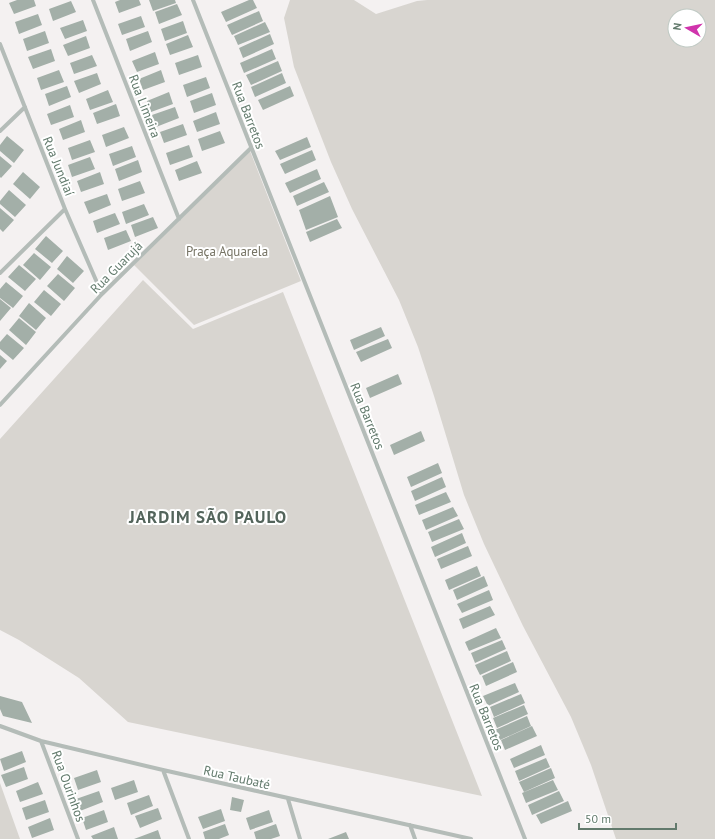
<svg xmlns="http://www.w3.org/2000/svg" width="715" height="839" font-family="'PT Sans',sans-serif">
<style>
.green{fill:#d8d5d0;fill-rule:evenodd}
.building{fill:#a3afa8}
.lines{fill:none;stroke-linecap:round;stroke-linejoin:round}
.street{stroke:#b4bcb8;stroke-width:4}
.labels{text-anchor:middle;stroke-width:4;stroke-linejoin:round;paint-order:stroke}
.street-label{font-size:13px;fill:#627a6c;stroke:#fff}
.park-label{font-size:13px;fill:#767364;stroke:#fff}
.district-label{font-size:17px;font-weight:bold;letter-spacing:1px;fill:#53645b;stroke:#fff}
</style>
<rect width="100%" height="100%" fill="#f4f1f1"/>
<path class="green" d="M290 0H354L376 14 417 1 427 0H715V839H616L591 765 571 717 523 626 484 544 464 495 434 396 418 347 399 300 352 209 331 162 294 67 284 18ZM675 16H699V40H675Z
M250 151 301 281 194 325 134 265Z
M143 280 193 329 283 292 482 796 128 722 79 678 19 640 0 630V439Z
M0 783 20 839H0Z"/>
<path class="building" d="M17 0H34L36 6 14 14 9 3Z
M120 0H139L141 5 119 13 115 2Z
M149 0H175L176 3 153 11Z
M249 0H253L257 8 226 22 221 12Z
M71 1 76 12 53 21 49 9Z
M177 4 182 15 159 24 155 12Z
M259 11 263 21 232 35 227 25Z
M38 14 42 25 19 34 15 22Z
M141 16 145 27 122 35 118 24Z
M83 20 87 31 65 39 60 28Z
M183 21 187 33 165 41 161 29Z
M265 22 270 32 238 45 234 36Z
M45 31 49 43 27 51 23 39Z
M148 31 152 42 130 51 126 39Z
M270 34 274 44 243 58 239 48Z
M188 35 193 47 170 55 166 44Z
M86 36 90 48 68 56 63 45Z
M51 49 55 61 33 69 28 57Z
M272 49 276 59 244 73 240 63Z
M155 52 159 64 137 72 132 61Z
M92 55 97 66 74 74 70 63Z
M198 55 202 67 179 75 175 63Z
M278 61 282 71 251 85 246 75Z
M59 70 64 82 41 90 37 78Z
M161 70 165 82 143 90 139 79Z
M97 73 101 84 79 93 74 81Z
M282 73 286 83 255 97 251 87Z
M206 77 210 88 187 97 183 85Z
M67 86 71 97 49 106 45 94Z
M290 86 294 96 263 110 258 100Z
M108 90 113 102 90 110 86 99Z
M169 92 173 104 151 112 147 101Z
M212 93 216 105 194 113 190 101Z
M116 104 120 116 97 124 93 113Z
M70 105 74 117 51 125 47 114Z
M175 107 179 118 156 127 152 115Z
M216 112 220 124 197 132 193 121Z
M81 120 85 132 63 140 59 129Z
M183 124 187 135 164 143 160 132Z
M124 127 129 138 106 147 102 135Z
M220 131 225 143 202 151 198 139Z
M7 136 24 150 14 163 0 151V145Z
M307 137 311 147 280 160 275 151Z
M90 140 95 152 72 160 68 148Z
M189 145 193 157 170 165 166 153Z
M132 146 136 157 113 166 109 154Z
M312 150 316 160 285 174 280 164Z
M0 156 12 166 1 178 0 177Z
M90 157 95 169 72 177 68 165Z
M138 160 142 172 119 181 115 169Z
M197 161 202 173 179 181 175 170Z
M317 169 321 179 290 193 285 183Z
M23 172 40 187 30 199 13 184Z
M100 172 104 184 81 192 77 181Z
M140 181 145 193 122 201 118 189Z
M324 182 329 192 297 206 293 196Z
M9 190 26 205 15 217 0 204V201Z
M107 194 111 205 89 214 84 202Z
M330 196 338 217 306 230 299 210Z
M144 204 149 215 126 224 122 212Z
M0 208 14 220 3 232 0 229Z
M115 213 120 224 97 233 93 221Z
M153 217 158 228 135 237 131 225Z
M337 219 342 228 310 242 306 232Z
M126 230 131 241 108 250 104 238Z
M46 236 63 251 52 263 35 249Z
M34 253 51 267 40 280 23 265Z
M67 256 84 271 73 283 57 269Z
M19 265 36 279 25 291 8 277Z
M58 274 75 288 64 301 47 286Z
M6 282 23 296 13 308 0 298V289Z
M44 290 61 304 51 316 34 302Z
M0 299 11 308 0 321Z
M29 303 46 318 36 330 19 316Z
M19 318 36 332 26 345 9 330Z
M381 327 385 336 354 350 350 340Z
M7 334 24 348 13 360 0 349V342Z
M388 339 392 348 361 362 356 352Z
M0 355 7 361 0 369Z
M398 374 402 384 370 398 366 388Z
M421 431 425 441 394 455 390 445Z
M438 463 442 473 411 487 407 477Z
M442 477 446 487 415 501 411 491Z
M446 492 451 502 419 515 415 505Z
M453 507 458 516 426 530 422 520Z
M459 519 464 529 432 542 428 532Z
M462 533 466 543 435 557 431 547Z
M468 546 472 556 441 569 437 559Z
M477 566 481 576 449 590 445 580Z
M484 576 488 586 457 600 453 590Z
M489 590 493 600 462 613 457 604Z
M490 606 495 615 463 629 459 619Z
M496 628 501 638 469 651 465 642Z
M502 640 506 649 475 663 471 653Z
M507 651 511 661 480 675 475 665Z
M513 662 517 672 486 686 482 676Z
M515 683 519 692 488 706 483 696Z
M521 694 525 703 494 717 490 707Z
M0 696 22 702 32 723 3 716 0 709Z
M524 705 528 714 497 728 493 718Z
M527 716 531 726 500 740 495 730Z
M532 726 537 736 505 750 501 740Z
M541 745 545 755 514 768 510 759Z
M22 751 26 762 4 771 0 759Z
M546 758 550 767 519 781 515 771Z
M24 767 28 779 6 787 1 775Z
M551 768 555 778 524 792 519 782Z
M97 770 101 782 78 790 74 778Z
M134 780 138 792 115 800 111 788Z
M553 780 558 790 526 803 522 793Z
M38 782 43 794 20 802 16 791Z
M99 791 103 802 80 811 76 799Z
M559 791 564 801 532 815 528 805Z
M149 795 153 806 131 815 127 803Z
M232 797 244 800 241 812 230 810Z
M45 800 49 812 26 820 22 808Z
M568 801 572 811 541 824 536 815Z
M158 808 162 819 140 828 135 816Z
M221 809 225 821 203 829 198 817Z
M104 810 108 822 86 830 82 818Z
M269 810 273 822 250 830 246 818Z
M50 818 54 830 32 838 28 827Z
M225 824 229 835 219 839H205L203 832Z
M276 824 280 836 271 839H256L254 832Z
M114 827 118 839H93L91 836Z
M158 830 161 839H134Z
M346 832 349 839H328Z"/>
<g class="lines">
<path class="street" d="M93 0 179 219
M193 0 525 839
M0 44 65 209 102 294
M0 131 25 107
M0 273 65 209
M0 405 102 294 251 148
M0 726 41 741 163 770 471 839
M41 741 78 839
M163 770 189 839
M288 799 300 839
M410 825 415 839"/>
</g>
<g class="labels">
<g class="street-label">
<text transform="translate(145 106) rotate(69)" y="5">Rua Limeira</text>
<text transform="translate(249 115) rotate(69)" y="5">Rua Barretos</text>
<text transform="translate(59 166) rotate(68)" y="5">Rua Jundiaí</text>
<text transform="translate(116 267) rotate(-45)" y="5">Rua Guarujá</text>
<text transform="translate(368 416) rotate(68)" y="5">Rua Barretos</text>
<text transform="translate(487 717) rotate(68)" y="5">Rua Barretos</text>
<text transform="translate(237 777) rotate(13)" y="5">Rua Taubaté</text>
<text transform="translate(69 786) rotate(70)" y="5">Rua Ourinhos</text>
</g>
<g class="park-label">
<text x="227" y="256">Praça Aquarela</text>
</g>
<g class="district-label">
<text x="208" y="523">JARDIM SÃO PAULO</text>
</g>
</g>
<g transform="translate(687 28) rotate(279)"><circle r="19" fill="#ffffff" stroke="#c0cac4"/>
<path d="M0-3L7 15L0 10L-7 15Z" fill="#d034ac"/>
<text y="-6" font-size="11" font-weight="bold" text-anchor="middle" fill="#627a6c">N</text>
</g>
<path d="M579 823v6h97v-6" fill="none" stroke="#627a6c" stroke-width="2"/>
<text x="585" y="823" font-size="12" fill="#627a6c" stroke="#ffffff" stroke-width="3" paint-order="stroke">50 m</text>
</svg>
